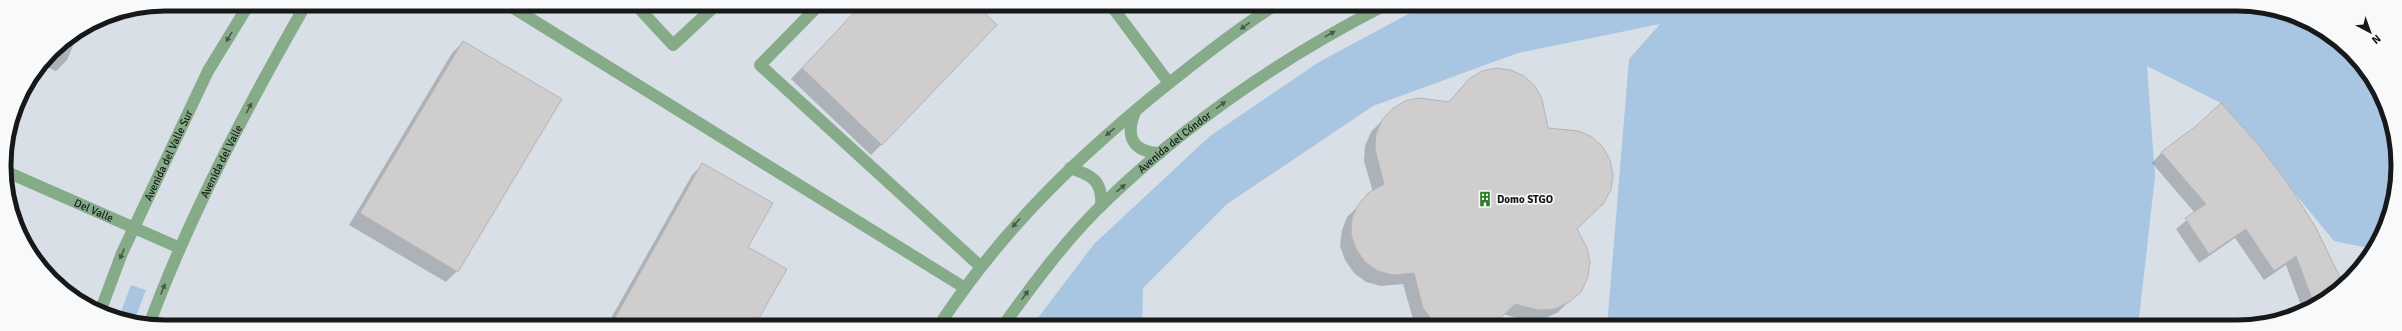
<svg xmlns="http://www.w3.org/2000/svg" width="2402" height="331" font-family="Signika,sans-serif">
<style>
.built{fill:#d8dfe7}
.green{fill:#a8c5e1}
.shadow{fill:#0003}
.building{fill:#d0cdcf;stroke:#b6b3b4}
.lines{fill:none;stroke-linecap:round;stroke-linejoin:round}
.lane{stroke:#86ab89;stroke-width:12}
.street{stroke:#86ab89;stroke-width:12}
.oneway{fill:#495a4b}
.labels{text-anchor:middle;stroke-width:3.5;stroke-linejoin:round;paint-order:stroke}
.street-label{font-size:11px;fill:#171819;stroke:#f7f9fb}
.poi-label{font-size:11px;font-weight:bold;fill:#171819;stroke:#f7f9fb;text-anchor:start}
.rim{fill:none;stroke:#171819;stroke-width:5}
</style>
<rect width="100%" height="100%" fill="#e9ebed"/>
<path class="built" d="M166 4H2247L2308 21 2358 59 2389 114 2398 176 2381 237 2351 280 2299 315 2247 327H155L94 310 44 272 13 218 4 155 21 94 51 51 104 16Z"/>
<path class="green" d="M1427 4H2247L2308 21 2358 59 2390 114 2398 176 2381 237 2373 249 2334 241 2221 103 2147 66 2155 177 2138 327H1607L1629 59 1660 24 1518 53 1373 106 1227 204 1143 288 1142 327H1031L1094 244 1210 136 1319 62Z
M131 285 146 290 134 321 119 317Z"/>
<path class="shadow" d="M863 4 882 144 871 155 791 79Z
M78 34 67 60 56 71 42 65 51 51Z
M463 42 457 271 446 282 349 225 452 53Z
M1469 80 1547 129 1576 229 1580 291 1557 313 1543 319 1527 321 1503 314 1490 327H1418L1413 319 1403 284 1381 286 1366 282 1354 273 1345 260 1340 246 1342 230 1347 217 1373 192 1364 161 1365 146 1371 132 1392 110 1448 103Z
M2197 127 2342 286 2303 311 2286 265 2264 280 2235 238 2199 263 2176 229 2195 213 2152 163 2161 153Z
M703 164 747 248 753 327H606L692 175Z"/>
<path class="building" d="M862 4H975L997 25 882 145 802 68Z
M463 41 562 99 458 272 360 213Z
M1496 68 1511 70 1524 76 1535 86 1542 99 1548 128 1579 131 1592 137 1603 147 1610 160 1613 175 1611 190 1603 204 1577 229 1587 248 1590 262 1588 277 1581 292 1569 302 1555 309 1539 310 1515 304 1491 327H1441L1433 321 1423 308 1414 273 1393 275 1378 271 1365 262 1356 249 1351 234 1352 218 1358 205 1368 193 1384 184 1375 149 1376 134 1382 120 1392 109 1405 101 1419 98 1449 102 1469 79 1482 71Z
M2221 103 2257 143 2287 182 2316 228 2338 273 2343 285 2314 304 2296 256 2274 271 2246 229 2209 254 2185 218 2206 204 2161 152 2196 126Z
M702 163 773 203 748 247 787 269 754 327H610Z"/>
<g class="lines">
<path class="lane" d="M507 4 965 288
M635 4 673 45 717 4
M820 4 760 65 980 266
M1110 4 1169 83"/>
<g class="street">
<path d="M1135 112C1125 136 1132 152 1160 153"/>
<path d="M1070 168C1092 175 1103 181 1101 206"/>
<path id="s1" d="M7 172 180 248"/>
<path id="s2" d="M100 312 122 253 208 71 249 4"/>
<path id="s3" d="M149 325C190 214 247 107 306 4"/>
<path d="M938 327C999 234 1068 166 1153 96 1193 64 1234 31 1277 4"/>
<path id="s4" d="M1002 327C1034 283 1067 238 1106 201 1189 121 1285 56 1387 4"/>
</g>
</g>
<defs><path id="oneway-solid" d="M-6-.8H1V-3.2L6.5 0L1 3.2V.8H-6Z"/></defs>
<g class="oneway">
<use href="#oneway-solid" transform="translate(1245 26) rotate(144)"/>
<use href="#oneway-solid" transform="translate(1330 34) rotate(-29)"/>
<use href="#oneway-solid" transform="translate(229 37) rotate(121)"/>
<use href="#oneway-solid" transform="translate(1221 105) rotate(-37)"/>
<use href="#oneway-solid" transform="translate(249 108) rotate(-62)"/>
<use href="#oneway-solid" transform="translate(1110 132) rotate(139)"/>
<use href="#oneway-solid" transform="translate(1121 188) rotate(-41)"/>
<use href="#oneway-solid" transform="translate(1016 223) rotate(131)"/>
<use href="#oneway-solid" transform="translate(122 254) rotate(113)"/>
<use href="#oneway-solid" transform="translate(163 289) rotate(-67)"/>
<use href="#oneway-solid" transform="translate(1025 295) rotate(-54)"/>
</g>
<defs>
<g id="building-bare" transform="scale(1.2)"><path d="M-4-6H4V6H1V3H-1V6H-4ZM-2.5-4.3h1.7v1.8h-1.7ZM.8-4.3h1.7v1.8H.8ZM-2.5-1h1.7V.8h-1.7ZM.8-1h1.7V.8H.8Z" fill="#2e7e28" stroke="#f7f9fb" stroke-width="2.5" paint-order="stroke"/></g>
</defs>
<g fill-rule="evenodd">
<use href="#building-bare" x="1485" y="199"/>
</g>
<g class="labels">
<g class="street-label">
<text dy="4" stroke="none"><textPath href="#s4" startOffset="254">Avenida del Cóndor</textPath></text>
<text dy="4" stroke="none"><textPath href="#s2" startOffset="171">Avenida del Valle Sur</textPath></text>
<text dy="4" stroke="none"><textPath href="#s3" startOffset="179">Avenida del Valle</textPath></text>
<text dy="4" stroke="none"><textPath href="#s1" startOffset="95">Del Valle</textPath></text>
</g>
<g class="poi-label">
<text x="1497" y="203">Domo STGO</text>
</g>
</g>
<path d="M0 0H2402V331H0ZM165 11H2237A154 154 0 0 1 2391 165V166A154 154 0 0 1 2237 320H165A154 154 0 0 1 11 166V165A154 154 0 0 1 165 11Z" fill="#f7f9fb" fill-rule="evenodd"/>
<path class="rim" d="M165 11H2237A154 154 0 0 1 2391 165V166A154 154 0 0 1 2237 320H165A154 154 0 0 1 11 166V165A154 154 0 0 1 165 11Z"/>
<g transform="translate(2370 32) rotate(139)" stroke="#f7f9fb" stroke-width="3" paint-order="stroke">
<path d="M0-3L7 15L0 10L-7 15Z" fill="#171819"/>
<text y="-6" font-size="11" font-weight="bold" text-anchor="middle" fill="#171819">N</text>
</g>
</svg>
